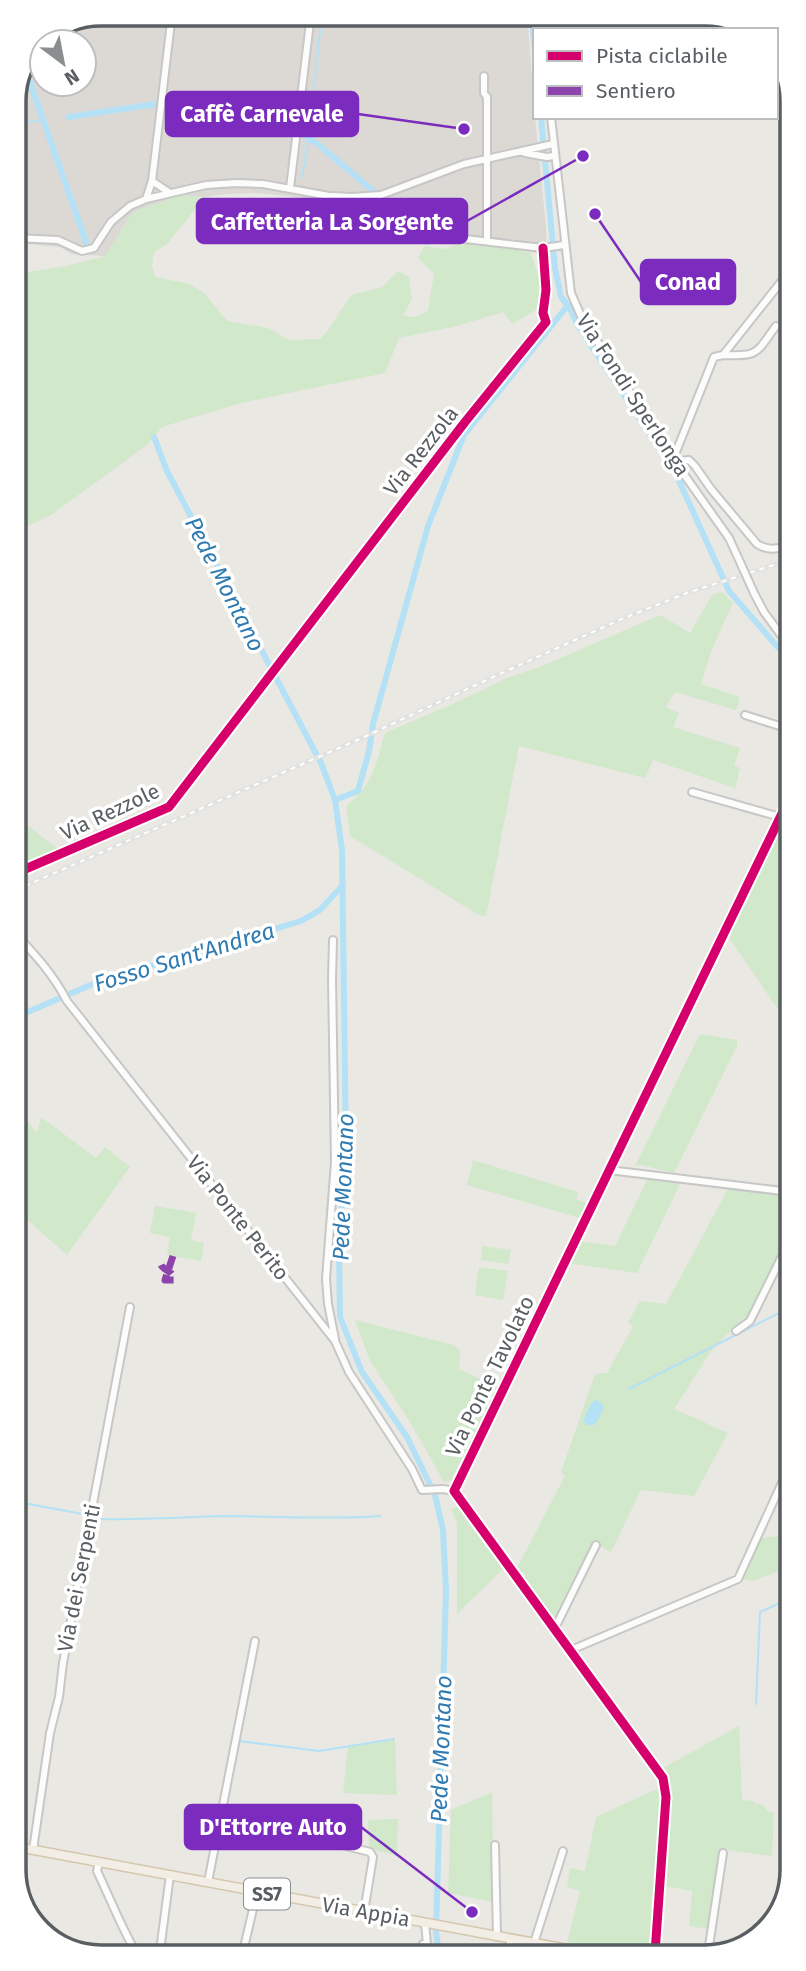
<svg xmlns="http://www.w3.org/2000/svg" width="806" height="1971" font-family="'Fira Sans',sans-serif">
<style>
.industrial{fill:#dcd9d5;fill-rule:evenodd}
.green{fill:#d1e8cb}
.water{fill:#b4e1f6}
.lines{fill:none;stroke-linecap:round;stroke-linejoin:round}
.stream{stroke:#b4e1f6;stroke-width:2}
.canal{stroke:#b4e1f6;stroke-width:6}
.minor-casing{stroke:#c7c7c7;stroke-width:10}
.major-casing{stroke:#d5c6ad;stroke-width:11}
.minor{stroke:#fcfcfb;stroke-width:6}
.major{stroke:#f2eee5;stroke-width:8}
.rail-casing{stroke:#e2e2e1;stroke-width:4.5}
.rail{stroke:#fff;stroke-width:2;stroke-dasharray:5;stroke-linecap:butt}
.minor-bridge-casing{stroke:#c7c7c7;stroke-width:10;stroke-linecap:butt}
.minor-bridge{stroke:#fcfcfb;stroke-width:6}
.quiet{stroke:#8e44ad;stroke-width:7;stroke-dasharray:14 7;stroke-linecap:butt}
.cycleway-casing{stroke:#fff;stroke-width:13}
.cycleway{stroke:#d6006c;stroke-width:9}
.labels{text-anchor:middle;stroke-width:7;stroke-linejoin:round;paint-order:stroke}
.shield{fill:#fff;stroke:#8a8e91;stroke-width:2}
.shield-label{font-size:19px;font-weight:bold;fill:#585e62}
.street-label{font-size:21px;fill:#585e62;stroke:#fff}
.water-label{font-size:23px;font-style:italic;fill:#2f7bb2;stroke:#fff}
.rim{fill:none;stroke:#585e62;stroke-width:3.5}
.leader{fill:none;stroke:#7b2cbf;stroke-width:2.5}
.callout-dot{fill:#7b2cbf;stroke:#fff;stroke-width:2.5}
.callout{fill:#7b2cbf;stroke:#7b2cbf;stroke-width:2.5}
.callout-label{font-size:23px;text-anchor:middle;font-weight:bold;fill:#fff}
</style>
<rect width="100%" height="100%" fill="#eae8e2"/>
<path class="industrial" d="M102 14H527L535 117 546 227 547 255 509 248 456 244 394 231 325 200 257 193 226 194 205 197 181 195 133 212 105 256 72 254 60 247 15 243 14 96 40 39ZM42 42H84V84H42Z"/>
<path class="green" d="M181 195 205 197 167 244 154 252 152 266 155 277 190 284 205 294 227 321 268 328 289 340 320 339 328 330 351 295 382 287 398 271 409 277 412 299 403 316 416 317 428 311 434 274 418 258 425 246 446 249 456 244 509 248 531 253 542 287 536 310 512 324 503 312 457 326 399 338 385 373 241 403 162 427 147 445 51 515 15 532V274L61 267 105 256 133 212Z
M722 592 733 603 712 649 701 684 740 697 736 710 675 692 666 707 679 713 673 727 740 748 734 766 740 768 735 788 653 760 645 778 519 746 486 916 479 915 350 836 346 806C372 787 377 762 385 733L457 702 507 678 542 666 660 615 690 633 712 595Z
M19 818 59 850 16 869V821Z
M781 824 789 836 790 1027 728 936 748 892 750 893 759 874 758 870Z
M700 1034 737 1040V1046L674 1173 641 1165 635 1166Z
M17 1097 29 1123 37 1133 41 1117 96 1158 105 1147 130 1167 67 1255 22 1215 17 1233Z
M473 1160 578 1192 576 1199 587 1203 580 1218 467 1185Z
M648 1178 681 1182 637 1273 567 1263 578 1241 615 1246Z
M728 1189 790 1195V1232L746 1319 725 1336 711 1351 674 1409 728 1433 694 1496 641 1490 611 1552 595 1544 554 1621 524 1581 525 1573 516 1570 565 1476 561 1472 595 1374 607 1373 633 1327 628 1322 640 1301 666 1304Z
M155 1206 196 1213 191 1240 204 1243 201 1261 167 1255 170 1237 150 1233Z
M482 1246 511 1250 508 1264 481 1260Z
M479 1267 508 1271 503 1300 475 1295Z
M355 1320 454 1345 460 1351 459 1369 498 1387 451 1480 444 1482 410 1422 370 1361Z
M458 1506 466 1520 503 1569 457 1614V1523L451 1509Z
M791 1535V1567L752 1581 743 1579 761 1538Z
M739 1726 742 1800 753 1801 756 1804 764 1805 767 1811 774 1812 772 1856 720 1849 709 1929 689 1926 692 1891 665 1886 666 1842 670 1781 663 1768Z
M395 1739 397 1795 343 1793 348 1747Z
M661 1787 652 1953H626L567 1943 580 1891 567 1887 570 1868 585 1871 596 1817Z
M492 1792 494 1902 448 1893 451 1810Z
M398 1819 397 1856 369 1848 368 1820Z
M137 1948 195 1956H141Z"/>
<path class="water" d="M596 1399 601 1403 604 1407 599 1418 594 1425H587L583 1421 589 1407Z"/>
<g class="lines">
<path class="stream" d="M14 125 43 120
M302 177 308 141 322 14
M759 870 788 814
M728 937 749 893
M694 1002 726 940
M594 1210 602 1193
M629 1389 791 1307
M18 1502 88 1515
M467 1503 458 1489 507 1388
M95 1519C138 1520 181 1517 224 1516 276 1516 328 1520 380 1516
M756 1704 760 1612 791 1598
M239 1741 319 1751 394 1739
M424 1955 426 1953 439 1954"/>
<path class="canal" d="M531 14 535 51
M26 71 87 245
M69 117 169 102 247 106 265 111 290 128
M541 117 555 268 561 297 568 305 579 327 675 472 729 591 789 660
M305 136 319 145 398 212 415 219 417 222
M418 233 427 242
M154 437 167 471 321 763 335 800 342 850 346 1151 339 1241 340 1317 362 1372 407 1437 435 1495 443 1530 446 1591 436 1932 439 1954
M335 800 358 791 369 751 373 724 428 526 464 435 568 305
M16 1017 100 981 301 921 320 910 343 885"/>
<g class="minor-casing">
<path id="minor" d="M541 14 542 30
M484 76V93L487 97V241
M551 117 571 293 581 316 671 456 729 538 740 562
M525 153 547 157 554 156
M152 181 170 193
M290 188 311 14
M332 196 352 197 381 195 464 164 553 144
M146 199 152 181 172 14
M15 238 58 240 82 251 94 248 111 222 130 206 146 199 206 185 237 183 263 184 329 196 366 215 403 227 440 236 543 248 564 245
M723 355C759 357 756 353 776 326
M671 456 676 452 714 357 723 355 788 273
M676 464 680 461 689 460 695 466 711 489 757 544C768 551 776 549 789 546
M754 593 764 612 789 646
M745 715 789 729
M692 792 780 817
M16 873 169 807 465 422 546 322 543 313 546 290 543 248
M16 934C36 956 53 974 67 1001L335 1341 349 1372 412 1469 422 1490 443 1489 454 1491
M333 940 332 979 335 1162 326 1279 328 1304 335 1339
M609 1170 790 1192
M736 1331 750 1321 790 1240
M555 1628 596 1545
M571 1650 738 1579 791 1463
M219 1829 281 1841 338 1844 370 1852 373 1857 364 1912
M495 1845 497 1937
M33 1850 50 1733 59 1697 63 1663 130 1307
M99 1862 97 1871C110 1898 119 1922 134 1949
M208 1882 255 1641
M161 1943 170 1875
M534 1943 563 1851
M655 1953 666 1797 663 1778 454 1491 789 799
M708 1953 723 1853
M510 1954V1939
M419 1955 423 1944H427L425 1923
M242 1956 257 1892"/>
</g>
<g class="major-casing">
<path id="major" d="M18 1847 589 1953"/>
</g>
<use href="#minor" class="minor"/>
<use href="#major" class="major"/>
<g class="rail-casing">
<path id="rail" d="M16 890 364 737 493 677 624 618 687 593 789 560"/>
</g>
<use href="#rail" class="rail"/>
<g class="minor-bridge-casing">
<path id="minor-bridge" d="M740 562 754 593"/>
</g>
<use href="#minor-bridge" class="minor-bridge"/>
<path class="quiet" d="M161 1265C164 1271 173 1270 174 1280H165L173 1256
M134 1949 138 1956"/>
<g class="cycleway-casing">
<path id="cycleway" d="M16 873 169 807 465 422 546 322 543 313 546 290 543 248
M655 1953 666 1797 663 1778 454 1491 789 799"/>
</g>
<use href="#cycleway" class="cycleway"/>
</g>
<g class="labels">
<rect class="shield" x="244" y="1878.5" width="46" height="31" rx="5"/>
<g class="shield-label">
<text x="267" y="1901">SS7</text>
</g>
<g class="street-label">
<text transform="translate(633 395) rotate(57)" y="7">Via Fondi Sperlonga</text>
<text transform="translate(421 451) rotate(-52)" y="7">Via Rezzola</text>
<text transform="translate(110 812) rotate(-25)" y="7">Via Rezzole</text>
<text transform="translate(238 1218) rotate(52)" y="7">Via Ponte Perito</text>
<text transform="translate(490 1376) rotate(-64)" y="7">Via Ponte Tavolato</text>
<text transform="translate(79 1578) rotate(-79)" y="7">Via dei Serpenti</text>
<text transform="translate(366 1912) rotate(10)" y="7">Via Appia</text>
</g>
<g class="water-label">
<text transform="translate(225 584) rotate(63)" y="8">Pede Montano</text>
<text transform="translate(184 957) rotate(-17)" y="8">Fosso Sant'Andrea</text>
<text transform="translate(343 1187) rotate(-88)" y="8">Pede Montano</text>
<text transform="translate(441 1749) rotate(-88)" y="8">Pede Montano</text>
</g>
</g>
<path d="M0 0H806V1971H0ZM101 26H705A75 75 0 0 1 780 101V1870A75 75 0 0 1 705 1945H101A75 75 0 0 1 26 1870V101A75 75 0 0 1 101 26Z" fill="#fff" fill-rule="evenodd"/>
<path class="rim" d="M101 26H705A75 75 0 0 1 780 101V1870A75 75 0 0 1 705 1945H101A75 75 0 0 1 26 1870V101A75 75 0 0 1 101 26Z"/>
<path class="leader" d="M464 129L358 114M583 156L467 221M595 214L641 282M472 1912L361 1827"/>
<g class="callout-dot">
<circle cx="464" cy="129" r="7"/>
<circle cx="583" cy="156" r="7"/>
<circle cx="595" cy="214" r="7"/>
<circle cx="472" cy="1912" r="7"/>
</g>
<g class="callout">
<rect x="166" y="92" width="192" height="44" rx="7"/>
<rect x="197" y="199" width="270" height="44" rx="7"/>
<rect x="641" y="260" width="94" height="44" rx="7"/>
<rect x="185" y="1805" width="176" height="44" rx="7"/>
</g>
<g class="callout-label">
<text x="262" y="122">Caffè Carnevale</text>
<text x="332" y="230">Caffetteria La Sorgente</text>
<text x="688" y="290">Conad</text>
<text x="273" y="1835">D'Ettorre Auto</text>
</g>
<rect x="533" y="28" width="245" height="91" fill="#ffffff" stroke="#bcbfc0" stroke-width="2"/>
<rect x="547" y="51" width="35" height="10" fill="#d6006c" stroke="#bcbfc0" stroke-width="2"/>
<text x="596" y="63" font-size="21" fill="#585e62">Pista ciclabile</text>
<rect x="547" y="86" width="35" height="10" fill="#8e44ad" stroke="#bcbfc0" stroke-width="2"/>
<text x="596" y="98" font-size="21" fill="#585e62">Sentiero</text>
<g transform="translate(63 63) rotate(148)"><circle r="33" fill="#ffffff" stroke="#bcbfc0" stroke-width="2"/>
<path d="M0-5L12 26L0 18L-12 26Z" fill="#8b8e8f"/>
<text y="-10" font-size="19" font-weight="bold" text-anchor="middle" fill="#585e62">N</text>
</g>
</svg>
